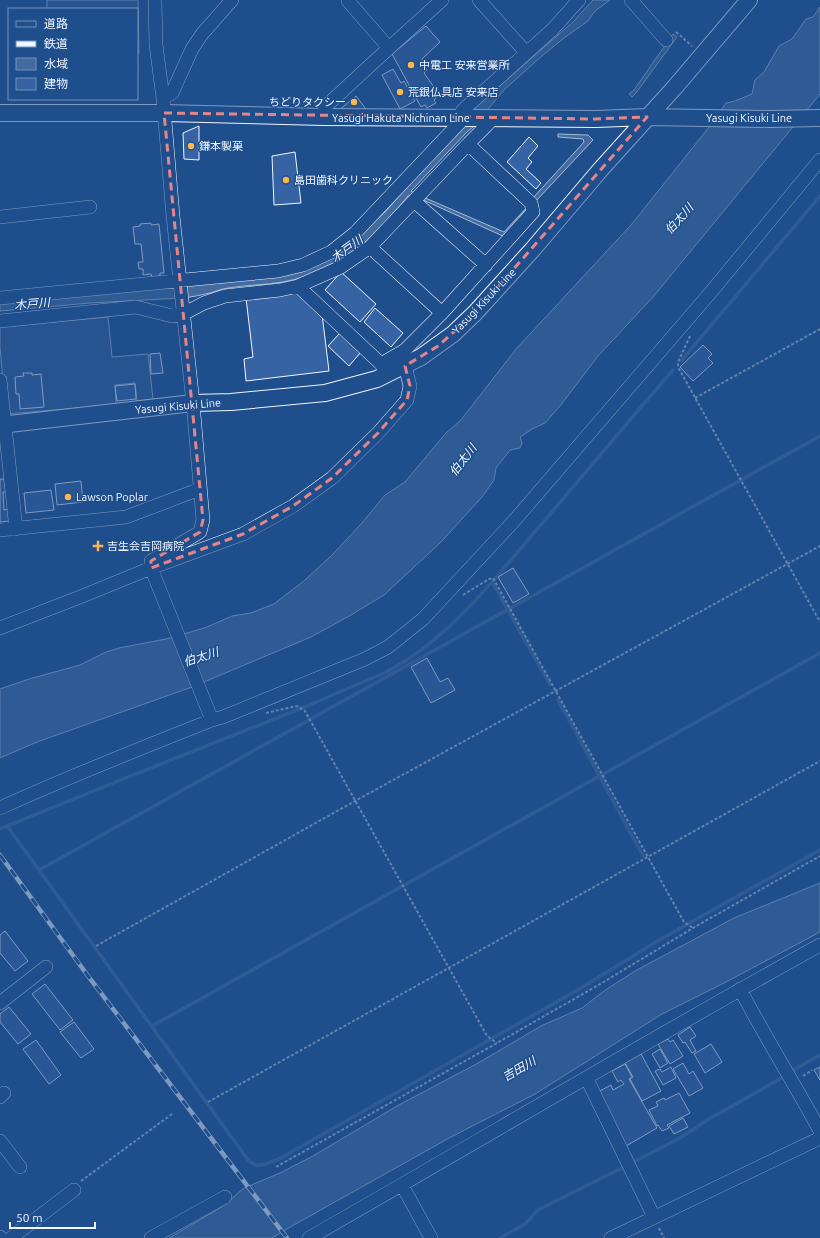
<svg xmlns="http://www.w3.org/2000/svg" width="820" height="1238" font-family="Ubuntu,'Noto Sans JP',sans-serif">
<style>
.built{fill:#305b95;stroke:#a8bbd7}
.water{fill:#446ba0;stroke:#a8bbd7}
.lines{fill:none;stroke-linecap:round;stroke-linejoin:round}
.stream{stroke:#446ba0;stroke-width:3.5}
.building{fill:#3563a3;stroke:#f2f6ff}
.minor-casing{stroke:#f2f6ff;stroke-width:14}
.major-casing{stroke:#f2f6ff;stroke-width:18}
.path{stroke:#b3c4dc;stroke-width:2;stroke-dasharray:3 2;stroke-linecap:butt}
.minor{stroke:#1f4e8c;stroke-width:13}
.major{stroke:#1f4e8c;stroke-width:16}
.rail-casing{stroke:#f2f6ff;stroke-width:4.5}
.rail{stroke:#1f4e8c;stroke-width:3;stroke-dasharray:9;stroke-linecap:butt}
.marked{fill:none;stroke:#e38589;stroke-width:3;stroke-dasharray:8 5;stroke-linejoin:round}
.poi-dot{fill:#ffb74d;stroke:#1f4e8c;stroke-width:1.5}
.labels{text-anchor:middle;stroke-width:3;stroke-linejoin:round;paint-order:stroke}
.poi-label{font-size:11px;fill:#f2f6ff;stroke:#1f4e8c;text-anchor:start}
.street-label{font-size:11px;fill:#f2f6ff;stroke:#1f4e8c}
.water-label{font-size:12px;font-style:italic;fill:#f2f6ff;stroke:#1f4e8c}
</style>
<rect width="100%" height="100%" fill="#1f4e8c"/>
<path class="built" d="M47 0H138L139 53H137L138 69H137V9H47Z
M108 317 112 357 148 354 153 399 137 401 135 383 115 385 116 405 6 414 0 347V327Z"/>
<path class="water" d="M593 0H610L595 11 588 21 564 38 543 55 505 89 482 116H469L476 107 503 83 573 22Z
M820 7V94L653 297 598 356 560 406 545 423 532 429 520 437 522 443 520 448 510 450 496 468 494 480 482 497 441 542 384 595 351 615 311 637 192 687 37 742 0 758V689L29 679 80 665 106 652 119 648 171 638 207 627 232 616 251 613 274 604 305 580 331 556 362 523 385 495 405 482 446 433 460 421 517 348 631 225 706 131 726 103 735 101 752 94 755 80 764 72 779 46 792 39 806 19 813 17Z
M673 34 677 37 636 93 632 97 629 94 634 90Z
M466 121 479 122 467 132 411 191 416 194 413 196H408C371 240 342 271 283 282 265 285 246 285 228 288 222 289 216 291 210 293 201 295 192 297 183 298L182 285 278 275 355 240 386 211Z
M558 134 588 135 593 140 535 202 532 199 584 142 583 139 558 137Z
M423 197 504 232 528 206 529 210 505 237 421 199Z
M180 286 181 298 90 303 0 311V303Z
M820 883V932L724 983 662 1014 535 1094 451 1137 292 1226 272 1238H169L223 1206 244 1188 280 1173 313 1156 397 1106 480 1062 541 1026 582 1008 604 991 635 971 734 918Z"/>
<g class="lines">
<path class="stream" d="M681 361 820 196
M492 582 550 685
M558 700 643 856
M7 826 39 870 248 1160C258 1170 268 1163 279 1159L576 991 661 939 820 850
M0 829 123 779 307 706 384 673C447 642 494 579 539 527 584 474 628 422 673 370
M39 870 820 436
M152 1026 820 653
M790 1072 820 1055
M631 1163 680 1138 704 1122 785 1076
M500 1238 525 1224 538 1210 626 1166"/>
</g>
<path class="building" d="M426 26 440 42 422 59 427 70 424 73 434 87 431 89 436 98 434 100 436 103 427 108 425 105 421 107 392 54Z
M393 69 401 83 404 81 415 101 400 109 382 75Z
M356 96 366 109 342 114 338 111Z
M199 126V160L184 159 183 133Z
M529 137 538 146 528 158 532 162 526 169 541 183 536 189 507 162Z
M295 152 301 203 274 205 272 156Z
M151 223V225L159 224 164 273H160V276L152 277 151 274 143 275V269H139L138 262H143L141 244H135L133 227 140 226V224Z
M341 272 376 304 360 322 325 290Z
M298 292 322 314 329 371 246 381 244 359 253 357 246 298Z
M375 308 403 333 391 347 364 322Z
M340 333 361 352 349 366 328 346Z
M703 345 712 354 708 358 713 363 693 381 680 367Z
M160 353 163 373 151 374 150 354Z
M23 373H32V375L41 374 44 407 20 409 19 394H16L15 377 24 376Z
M135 384 136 399 117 401 115 386Z
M0 479H4L6 492H3L4 510 9 509 10 521 0 522Z
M81 481 83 502 57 505 55 484Z
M51 490 54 510 26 513 24 493Z
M513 568 529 594 513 603 498 577Z
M427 658 440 682 448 678 455 690 431 703 411 667Z
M5 931 28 961 15 971 0 953V935Z
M45 984 73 1020 60 1030 32 994Z
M9 1007 31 1034 18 1044 0 1022V1014Z
M74 1022 94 1049 81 1058 60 1032Z
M690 1027 696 1036 690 1040 696 1051 692 1053 685 1042 683 1043 678 1035Z
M668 1039 670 1042 673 1040 683 1056 670 1064 658 1044Z
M36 1040 61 1075 49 1084 23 1049Z
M711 1044 722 1062 705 1073 694 1054Z
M660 1049 668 1063 660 1068 652 1054Z
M641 1054 661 1091 642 1101 630 1079 633 1077 625 1063Z
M683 1063 689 1074 693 1071 703 1088 689 1096 673 1069Z
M625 1064 632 1077 629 1079 657 1128 626 1146 596 1093 611 1085 613 1090 624 1084 621 1080 618 1082 612 1071Z
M671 1067 676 1078 663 1085 655 1071 660 1069 662 1072Z
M820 1067V1080L814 1070Z
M679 1093 690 1113 667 1125 669 1128 662 1131 658 1125 657 1126 649 1110 658 1106 656 1102 664 1098 665 1100Z
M683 1118 688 1127 674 1134 669 1126Z"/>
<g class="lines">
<g class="minor-casing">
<path id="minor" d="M155 0 156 45 163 98 173 216 193 403 203 520 200 532 151 561V568L212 720
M479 0 522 48
M631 0 666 40
M389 48 442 0
M163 98 172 93 192 49 202 34 232 0
M324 117 325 107 389 48 348 1 349 0
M459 117 463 110 552 30 579 0
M414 201 486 265
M0 217 90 207
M370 247 468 144
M298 286 341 267 370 247 442 313 405 350 381 364
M0 298 278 271 303 265 331 252 355 233 465 117
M442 313 533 212 531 203 468 144 487 125 492 119
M0 321 136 307 172 316 183 314 204 303 225 296 280 290 298 286 381 364 387 375
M0 380 16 529
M0 530 126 517 200 489
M0 628 80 597 151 568 243 534 293 506 332 478 378 433 407 400 410 386 405 366
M0 808C70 776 141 748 212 720L223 717 365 659 388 647 423 619 513 522 711 292 820 160
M740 989C765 1037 794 1083 820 1131
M0 1003 46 967
M587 1079 654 1217
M0 1097 4 1093
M0 1141 20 1167
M402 1185 431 1238
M0 1237 1 1238
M11 1238 74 1190
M151 1238 225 1197
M309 1238C479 1141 648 1040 820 945
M611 1238 820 1138"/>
</g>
<g class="major-casing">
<path id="major" d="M0 113H164L324 117 596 119 647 117 770 119 820 118
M0 425 193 403 231 402 325 393 377 379 421 357 453 334 475 313 533 249 601 169 675 87 749 0"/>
</g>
<path class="path" d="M676 32 692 46
M690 336 678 362V367L820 622
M695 398 820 329
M463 595 489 579 493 578 684 922 693 928
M266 713 297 706 305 711 487 1036 497 1043
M96 946 355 801 820 546
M803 1076 812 1070
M208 1102 820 761
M276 1167 497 1043 602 983 693 928 820 856
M81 1181 172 1114
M659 1228 664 1238"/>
<use href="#minor" class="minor"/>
<use href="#major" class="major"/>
<g class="rail-casing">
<path id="rail" d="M0 855 88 976 287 1238"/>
</g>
<use href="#rail" class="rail"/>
</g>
<path d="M0 0H820V1238H0ZM164 113 596 119 647 117 475 313 438 346 405 366 410 386 407 400 378 433 332 478 293 506 243 534 151 568V561L200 532 203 520Z" fill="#1f4e8c" fill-opacity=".55" fill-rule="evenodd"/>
<path class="marked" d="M164 113 596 119 647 117 475 313 438 346 405 366 410 386 407 400 378 433 332 478 293 506 243 534 151 568V561L200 532 203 520Z"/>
<g class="poi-dot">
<circle cx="411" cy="65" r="4"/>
<circle cx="400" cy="92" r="4"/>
<circle cx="354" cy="102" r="4"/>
<circle cx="191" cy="146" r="4"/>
<circle cx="286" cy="180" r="4"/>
<circle cx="68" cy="497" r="4"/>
<path d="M96 540h4v4h4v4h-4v4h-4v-4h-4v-4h4z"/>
</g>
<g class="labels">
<g class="poi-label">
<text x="419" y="69">中電工 安来営業所</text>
<text x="408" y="96">荒銀仏具店 安来店</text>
<text x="346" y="106" text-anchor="end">ちどりタクシー</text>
<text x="199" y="150">鎌本製菓</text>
<text x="294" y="184">島田歯科クリニック</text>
<text x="76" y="501">Lawson Poplar</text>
<text x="107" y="550">吉生会吉岡病院</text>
</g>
<g class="street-label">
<text x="401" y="122">Yasugi Hakuta Nichinan Line</text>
<text x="749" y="122">Yasugi Kisuki Line</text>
<text transform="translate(484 301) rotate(-46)" y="4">Yasugi Kisuki Line</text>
<text transform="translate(178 406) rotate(-5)" y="4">Yasugi Kisuki Line</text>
</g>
<g class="water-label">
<text transform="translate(679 219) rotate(-48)" y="4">伯太川</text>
<text transform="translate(347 249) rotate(-36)" y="4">木戸川</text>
<text transform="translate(32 304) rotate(-5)" y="4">木戸川</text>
<text transform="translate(463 460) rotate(-52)" y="4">伯太川</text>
<text transform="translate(201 657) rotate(-18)" y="4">伯太川</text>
<text transform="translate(519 1069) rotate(-30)" y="4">吉田川</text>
</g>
</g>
<rect x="8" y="8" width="130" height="92" fill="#1f4e8c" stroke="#7391ba"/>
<rect x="16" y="21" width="20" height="6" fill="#1f4e8c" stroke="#7391ba"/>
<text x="44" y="28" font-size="12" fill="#f2f6ff">道路</text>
<rect x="16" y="41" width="20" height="6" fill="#f2f6ff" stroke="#7391ba"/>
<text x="44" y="48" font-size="12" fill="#f2f6ff">鉄道</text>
<rect x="16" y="58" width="20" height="12" fill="#446ba0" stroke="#7391ba"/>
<text x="44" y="68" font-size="12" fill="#f2f6ff">水域</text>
<rect x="16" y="78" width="20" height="12" fill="#3563a3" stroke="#7391ba"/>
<text x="44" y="88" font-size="12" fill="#f2f6ff">建物</text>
<path d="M10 1222v6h85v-6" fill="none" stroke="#f2f6ff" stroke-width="2"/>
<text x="16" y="1222" font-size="12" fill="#f2f6ff" stroke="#1f4e8c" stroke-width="3" paint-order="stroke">50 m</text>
</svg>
